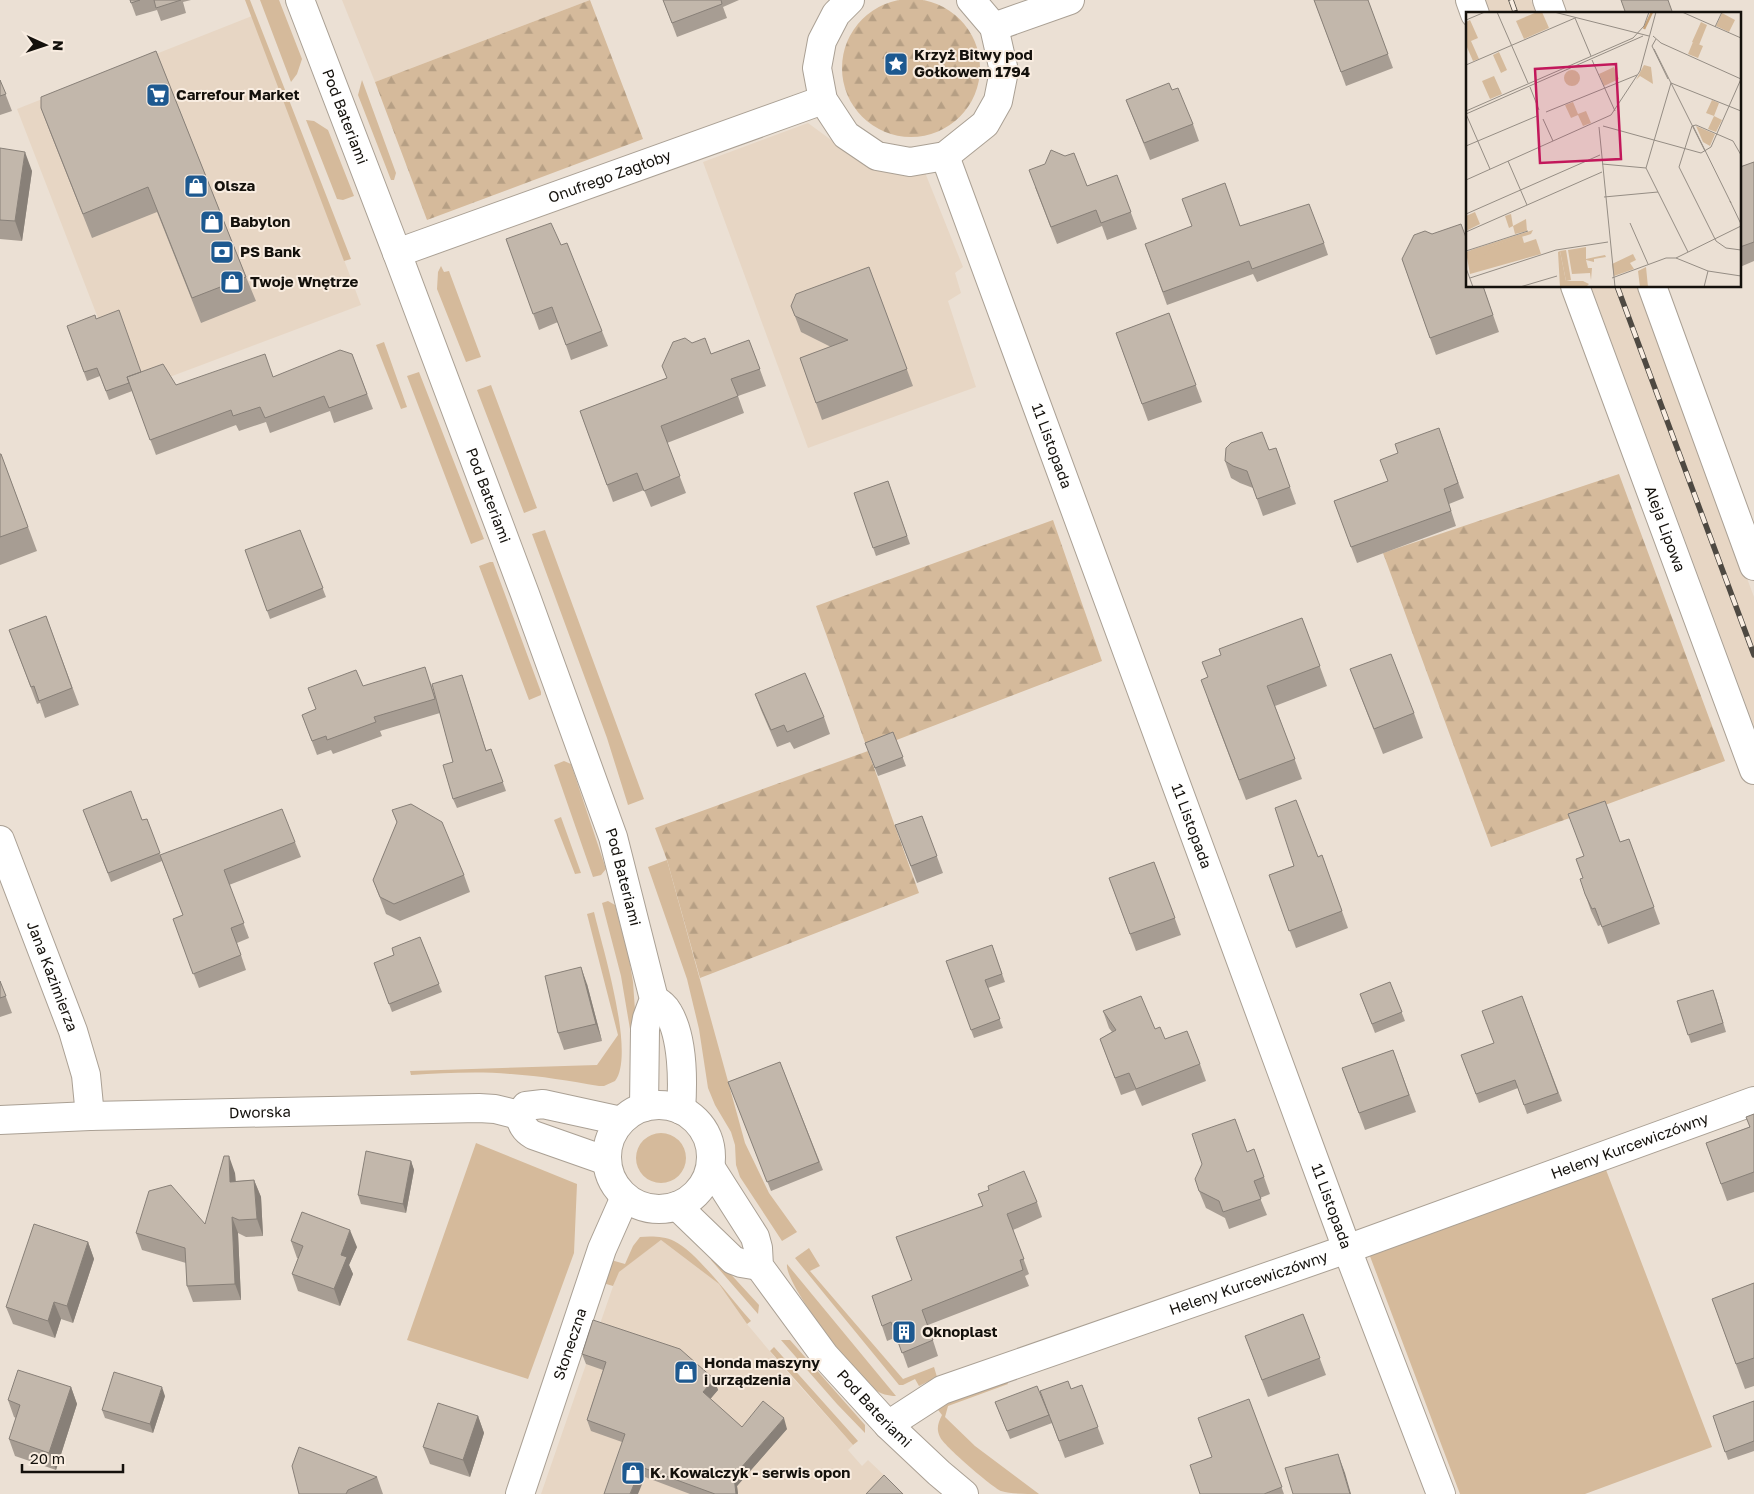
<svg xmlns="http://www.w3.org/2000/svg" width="1754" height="1494" font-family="'Golos Text',sans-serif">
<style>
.built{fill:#e7d6c4}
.green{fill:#d5ba9b}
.forest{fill:url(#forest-firs)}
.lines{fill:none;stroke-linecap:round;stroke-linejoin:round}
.minor-casing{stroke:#aaa094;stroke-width:30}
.minor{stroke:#fff;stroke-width:28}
.rail-casing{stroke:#4e4942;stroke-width:5.5}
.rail{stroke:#f9ede1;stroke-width:4;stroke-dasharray:11;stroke-linecap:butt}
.wall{fill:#a79d93}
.shaded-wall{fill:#888078}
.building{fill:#c2b7ab;stroke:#888078}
.labels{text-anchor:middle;stroke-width:4;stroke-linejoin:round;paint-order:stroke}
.poi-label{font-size:15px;font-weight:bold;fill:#14110c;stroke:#f9ede1;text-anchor:start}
.street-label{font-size:15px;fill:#14110c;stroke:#f9ede1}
.inset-river{fill:none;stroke:#c7a278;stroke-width:2.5}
.inset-road{fill:none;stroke:#958d84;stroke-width:1}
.view{fill:#c2185b;fill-opacity:0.15;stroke:#c2185b;stroke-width:2.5}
.inset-edge{fill:none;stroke:#14110c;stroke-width:2.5}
</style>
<defs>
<pattern id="forest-firs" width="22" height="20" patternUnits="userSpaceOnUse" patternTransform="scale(1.25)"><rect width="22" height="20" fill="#d5ba9b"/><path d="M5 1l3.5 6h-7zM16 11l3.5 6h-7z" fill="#b69f84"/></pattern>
</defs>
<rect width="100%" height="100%" fill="#ebe0d4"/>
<path class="built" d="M342 0H590L375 82Z
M1485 0H1531L1536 14H1490Z
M252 16 361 305 127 393 17 109Z
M808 123 857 159 924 170 963 267 955 273 961 293 948 301 976 387 808 448 703 162Z
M1591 286H1638L1754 597V726Z
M661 1240 719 1284 747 1324 788 1373 853 1445 848 1450 862 1466 868 1460 904 1494H541L618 1272Z"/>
<path class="green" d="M245 0H250L351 259 344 261Z
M260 0H279L302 59 297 74 291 82Z
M362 80 396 173 394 180H391L358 95Z
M306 120 314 121 328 130 354 196 343 200 337 199Z
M441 266 444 272 449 271 481 357 466 362 437 289 438 272Z
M384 342 407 407 401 409 376 345Z
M419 372 484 539 471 544 407 376Z
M491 385 537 508 524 513 477 390Z
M545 530 644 799 628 805 607 738 532 534Z
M490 562H493L541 692V695L529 700 479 566Z
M564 761 571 764 606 869 601 875 593 877 554 765Z
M561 817 581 873 575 874 554 820Z
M667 860 745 1143 769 1193 797 1232 782 1241 740 1177 736 1165 735 1145 731 1132 715 1105 708 1088 699 1029 687 979 648 867Z
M608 901 615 905 629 958 633 982 636 1024 631 1035 621 976 602 903Z
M594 912C602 946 636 1054 615 1081L604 1086H599C570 1081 541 1076 511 1074 478 1071 444 1073 411 1075L410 1071 597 1065 618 1035 587 914Z
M636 1158a25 25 0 1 1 50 0a25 25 0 1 1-50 0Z
M476 1143 577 1184 574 1253 528 1379 407 1340Z
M1603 1162 1712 1447 1585 1494H1460L1368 1251Z
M640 1237C650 1236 664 1236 674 1241 697 1252 732 1300 751 1321L747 1324 719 1284 661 1240 619 1272 613 1286 603 1283 611 1260 625 1264 633 1246Z
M809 1248 820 1266 810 1271 903 1379 934 1367 937 1377 919 1386 915 1379 903 1385H899L795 1258Z
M715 1257 759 1305 758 1314 711 1260Z
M787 1264 896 1396C888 1396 881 1394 874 1389 856 1375 784 1284 787 1264Z
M781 1340H790L865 1425V1433L837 1404Z
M774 1347 858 1441 853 1445 770 1351Z
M1005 1378 1008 1384 948 1406 945 1417 975 1446 1039 1494C1027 1494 1012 1494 1001 1491 992 1487 943 1445 940 1437 936 1429 938 1423 942 1415L935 1406Z"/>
<path class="forest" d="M842 68a69 69 0 1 1 138 0a69 69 0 1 1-138 0Z
M590 0 643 139 427 220 375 82Z
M1619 474 1725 761 1491 847 1383 553Z
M1053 520 1102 661 868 751 919 893 700 978 667 860 655 828 868 751 816 606Z"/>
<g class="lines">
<g class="minor-casing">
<g id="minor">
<path id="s1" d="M300 0 397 253 525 594 613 837 654 999 647 1018 645 1029 644 1107"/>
<path d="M850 0 836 14 822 41 817 68 823 100 846 135 877 156 910 162 945 156 985 124 998 101 1004 71 994 27 971 0"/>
<path d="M1470 0 1475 14"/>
<path d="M1547 0 1552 14"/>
<path d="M994 27 1070 0"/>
<path id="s2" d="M945 156 1347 1249 1441 1494"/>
<path id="s3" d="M397 253 823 100"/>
<path id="s4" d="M1575 286 1754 770"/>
<path d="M1652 286 1754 566"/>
<path id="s5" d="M0 840 73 1031 86 1075 90 1116"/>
<path d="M654 999C660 1003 665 1006 668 1012 683 1037 683 1082 681 1110"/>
<circle cx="659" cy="1157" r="52"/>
<path d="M519 1115 526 1106 543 1104 621 1121"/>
<path d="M519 1115C522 1124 524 1130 533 1135L607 1161"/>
<path id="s6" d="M0 1120 90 1116 479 1108 495 1109 519 1115"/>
<path id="s7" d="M711 1168 755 1237 758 1248 759 1266 825 1356 888 1425 939 1473 964 1494"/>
<path d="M677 1206 733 1260 741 1263 759 1266"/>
<path id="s8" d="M888 1425 942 1390 1347 1249 1754 1101"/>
<path id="s9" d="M520 1494 602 1249 625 1197"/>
</g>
</g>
<use href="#minor" class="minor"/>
<g class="rail-casing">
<path id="rail" d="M1511 0 1516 14
M1617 286 1754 655"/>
</g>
<use href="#rail" class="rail"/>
</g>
<path class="wall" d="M130 0H191L183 2 186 13 161 21 157 10 136 16Z
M663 0H739L723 7 727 18 677 37Z
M1314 0H1368L1393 68 1346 86Z
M156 51 246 277 256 301 201 323 157 212 92 238 50 132 41 108Z
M0 80 12 111 0 115Z
M1172 90 1193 124 1199 141 1150 160 1126 100Z
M0 148 32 171 22 241 0 239Z
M1754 162V261L1740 267V167Z
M1117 175 1137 229 1107 240 1102 226 1057 244 1035 187 1087 186Z
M1240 226 1324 243 1328 255 1257 282 1253 274 1167 305 1145 244Z
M506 239 561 245 602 331 608 346 571 360 558 322 539 330Z
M1402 259 1483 286 1499 332 1436 355Z
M869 267 913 386 822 420 800 358 831 347 801 332 791 306Z
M1169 313 1202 402 1148 421 1116 333Z
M96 319 141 372 176 385 273 377 352 354 373 409 334 423 330 411 270 433 266 422 239 431 236 425 156 455 132 391 109 400 100 376 87 381 67 326Z
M749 340 766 386 738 396 744 413 667 443 686 493 651 507 644 490 613 502 580 411 667 378 692 343 711 354Z
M1439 428 1464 498 1449 504 1456 526 1357 563 1334 501 1388 481 1398 453Z
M1276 448 1296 504 1263 516 1253 488 1240 483 1231 478 1225 461Z
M0 454H1L37 551 0 565Z
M888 481 910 544 876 556 854 493Z
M300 530 326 597 270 619 245 550Z
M46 616 79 705 45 718 40 703 37 704 9 630Z
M1302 618 1327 686 1275 706 1302 779 1246 800 1208 700 1207 678 1221 655Z
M1350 669 1414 713 1423 738 1383 754Z
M462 675 486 750 491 749 506 791 457 808 453 799V762L440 713 380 731 382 736 333 754 331 750 317 755 302 715 316 709 363 686 430 681 437 702Z
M755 694 824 717 830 734 794 749 790 742 777 747 761 710Z
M893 732 906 766 878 776 865 743Z
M83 810 142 820 147 819 160 855 295 842 301 857 229 885 249 938 237 943 246 970 199 988 173 919 183 915 162 861 111 882Z
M392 810 464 875 470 892 400 921 386 914 373 880 397 823Z
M922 816 943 873 917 883 895 825Z
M1629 839 1660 924 1608 944 1601 925 1598 926 1591 911 1585 894 1583 878 1620 842Z
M1322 855 1348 928 1296 948 1269 875Z
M1154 862 1181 935 1136 951 1109 878Z
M420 937 442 992 392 1012 374 963 394 955Z
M992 945 1005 982 988 988 1003 1028 974 1038 946 961Z
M0 981 12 1013 0 1017Z
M1390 982 1405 1021 1375 1033 1360 994Z
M587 984 602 1041 564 1050 558 1033Z
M1522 996 1562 1101 1527 1114 1518 1088 1479 1103 1461 1055 1494 1043Z
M1716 998 1726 1032 1691 1043 1677 1001Z
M1103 1011 1155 1029 1165 1039 1200 1064 1206 1081 1142 1106 1135 1090 1121 1095 1100 1039 1112 1032 1109 1028Z
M1393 1050 1416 1112 1365 1130 1342 1068Z
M780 1062 823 1170 771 1191 728 1082Z
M1754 1114V1192L1727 1201 1706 1143 1749 1127Z
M1254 1149 1270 1194 1260 1198 1267 1215 1229 1229 1225 1218 1206 1208 1199 1191 1247 1152Z
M411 1161 414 1170 406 1213 361 1204 358 1195Z
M235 1173 236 1181 254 1180 261 1197 263 1236 246 1237 238 1233 241 1300 193 1302 187 1286 186 1263 142 1250 136 1233 205 1224Z
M1037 1202 1042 1217 1013 1230 1029 1274 1025 1276 1029 1286 928 1325 938 1356 908 1368 897 1337 887 1341 882 1326 912 1280 896 1237Z
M291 1241 357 1247 349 1265 353 1274 340 1306 298 1291 292 1274 298 1258H297Z
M88 1242 94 1259 73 1323 61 1319 55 1338 13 1324 6 1307Z
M1754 1283V1386L1745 1389 1712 1299Z
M1303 1314 1326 1375 1268 1397 1245 1336Z
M582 1354 714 1379 718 1390 710 1399 742 1427 787 1429 737 1486 738 1494H690L645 1477 622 1442 591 1431 587 1420 603 1370 586 1364Z
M1082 1385 1104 1444 1065 1458 1040 1391 1071 1389Z
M71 1387 77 1404 56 1470 15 1456 9 1439 16 1418 14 1417 8 1400Z
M165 1396 153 1433 105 1418 102 1410Z
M1249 1399 1284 1494H1200L1212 1457Z
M1754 1401V1451L1728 1460 1713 1416Z
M995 1402 1049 1415 1052 1423 1010 1439Z
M478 1416 484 1433 470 1477 430 1464 423 1447Z
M377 1477 383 1494H299Z"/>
<path class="shaded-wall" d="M25 152 32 171 22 241 15 221Z
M581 967 587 984 602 1041 596 1024Z
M229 1156 235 1173 236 1198 230 1182Z
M411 1161 414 1170 406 1213 403 1204Z
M254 1180 261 1197 263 1236 257 1219Z
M232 1217 238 1233 241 1300 235 1284Z
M350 1230 357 1247 349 1265 353 1274 340 1306 334 1289 341 1255Z
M88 1242 94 1259 73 1323 67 1306Z
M54 1302 61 1319 55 1338 48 1321Z
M714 1379 718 1390 707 1403 703 1392Z
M71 1387 77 1404 56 1470 49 1453Z
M162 1387 165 1396 153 1433 150 1424Z
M478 1416 484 1433 470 1477 463 1460Z
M784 1418 787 1429 737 1486 738 1494H736L734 1476Z
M1338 1454 1345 1473 1351 1494H1350Z
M641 1467 645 1477 638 1494H630Z"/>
<path class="building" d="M130 0H140L131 3Z
M154 0H181L156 8Z
M663 0H721L722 4 672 23Z
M1314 0H1368L1388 54 1341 72Z
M1621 0H1668L1673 14H1626Z
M156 51 246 277 192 298 148 187 83 214 41 108V97Z
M0 80 6 94 0 96Z
M1169 83 1172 90 1178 88 1193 124 1144 143 1126 100Z
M0 148 25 152 15 221 0 220Z
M1051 150 1065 156 1074 153 1087 186 1117 175 1131 212 1101 223 1096 210 1051 227 1029 170 1045 164Z
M1754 162V242L1740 247V167Z
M1225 183 1240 226 1309 204 1324 243 1252 269 1249 261 1163 292 1145 244 1192 226 1182 199Z
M551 223 561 245 567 243 602 331 566 345 552 307 533 314 506 239Z
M1461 224 1468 243V286H1483L1493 315 1430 338 1402 259 1414 235 1425 231 1432 234Z
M869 267 907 369 816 403 800 358 848 340 795 316 791 306 796 294Z
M119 310 141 372 127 377 129 383 106 391 97 368 84 372 67 326 95 315 96 319Z
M1169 313 1196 385 1142 404 1116 333Z
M685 338 692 343 705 338 711 354 749 340 760 369 731 379 738 396 661 426 680 476 644 491 637 473 607 485 580 411 667 378 662 366 673 342Z
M340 350 352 354 367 394 329 408 324 396 265 418 260 407 233 416 231 410 150 440 127 377 163 364 176 385 265 354 273 377Z
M1439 428 1458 483 1444 489 1451 511 1351 547 1334 501 1388 481 1380 460 1398 453 1395 444Z
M1262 432 1269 450 1276 448 1290 487 1257 499 1247 471 1233 466 1225 461 1226 448 1231 443Z
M0 454H1L28 527 0 537Z
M888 481 907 536 873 548 854 493Z
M300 530 323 588 267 611 245 550Z
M46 616 72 688 39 701 34 686 31 687 9 630Z
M1302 618 1320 666 1267 686 1295 759 1239 780 1201 680 1208 677 1202 662 1221 655 1219 649Z
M1391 654 1414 713 1374 729 1350 669Z
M425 667 435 699 374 717 376 722 327 740 326 736 312 741 302 715 316 709 308 688 356 670 363 686Z
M805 673 824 717 787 732 784 725 771 730 755 694Z
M462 675 486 751 491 749 503 782 453 799 443 765 453 762 432 684Z
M893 732 903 757 875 768 865 743Z
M131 791 142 820 147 819 160 853 108 873 83 810Z
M1296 800 1318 857 1322 855 1342 911 1289 931 1269 875 1294 866 1275 808Z
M1605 801 1620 842 1629 839 1654 907 1602 927 1595 908 1592 909 1585 894 1580 879 1583 878 1576 859 1584 856 1568 814Z
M411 804 442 822 464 875 394 904 380 897 373 880 397 822 392 810Z
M282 809 295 842 224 870 244 923 231 928 241 955 193 974 173 919 183 915 160 855Z
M922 816 937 856 911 866 895 825Z
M1154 862 1175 918 1130 934 1109 878Z
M420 937 439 984 389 1004 374 963 394 955 392 948Z
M992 945 1002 974 985 980 1000 1019 971 1030 946 961Z
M581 967 596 1024 558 1033 545 976Z
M0 981 6 996 0 998Z
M1390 982 1402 1012 1372 1024 1360 994Z
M1713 990 1723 1023 1688 1035 1677 1001Z
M1141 996 1155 1029 1160 1027 1165 1039 1187 1031 1200 1064 1136 1089 1129 1073 1115 1078 1100 1039 1116 1030 1103 1011Z
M1522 996 1558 1093 1524 1105 1515 1080 1476 1094 1461 1055 1494 1043 1482 1011Z
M1393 1050 1409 1095 1359 1113 1342 1068Z
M780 1062 819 1162 767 1182 728 1082Z
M1754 1114V1172L1721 1184 1706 1143 1750 1127 1746 1117Z
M1235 1119 1247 1152 1254 1149 1264 1177 1254 1181 1261 1199 1223 1212 1219 1201 1199 1191 1195 1179 1202 1164 1192 1134Z
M366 1151 411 1161 403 1204 358 1195Z
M224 1156H229L230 1182 254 1180 257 1219 239 1220 232 1217 235 1284 187 1286 185 1248 136 1233 149 1191 171 1185 205 1224Z
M1024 1171 1037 1202 1007 1214 1024 1259 1020 1260 1023 1270 922 1310 933 1340 902 1353 891 1322 882 1326 872 1296 912 1280 896 1237 983 1206 978 1194 989 1190 988 1186Z
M302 1212 350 1230 341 1255 347 1257 334 1289 292 1274 303 1246 291 1241Z
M34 1224 88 1242 67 1306 54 1302 48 1321 6 1307Z
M1754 1283V1358L1736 1364 1712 1299Z
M1303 1314 1320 1358 1262 1380 1245 1336Z
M593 1320 680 1349 714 1379 703 1392 742 1427 763 1401 784 1418 734 1476 736 1494H715L641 1467 630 1494H604L625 1434 587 1420 606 1362 582 1354Z
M18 1370 71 1387 49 1453 9 1439 20 1405 8 1400Z
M114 1372 162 1387 150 1424 102 1410Z
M1068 1381 1071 1389 1082 1385 1098 1427 1059 1441 1040 1391Z
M1037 1386 1049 1415 1007 1431 995 1402Z
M1249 1399 1282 1487 1264 1494H1200L1190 1465 1212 1457 1198 1418Z
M1754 1401V1441L1725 1452 1713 1416Z
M438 1403 478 1416 463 1460 423 1447Z
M299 1447 377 1477 348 1490 346 1494H299L292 1466Z
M1338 1454 1350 1494H1293L1285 1468Z
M884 1475 903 1494H866Z"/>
<defs>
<g id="sight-square" transform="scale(1.25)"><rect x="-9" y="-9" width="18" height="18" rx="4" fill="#1d5990" stroke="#f9ede1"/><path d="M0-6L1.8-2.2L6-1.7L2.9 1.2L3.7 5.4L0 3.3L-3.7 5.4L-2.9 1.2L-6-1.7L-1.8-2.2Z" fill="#fff"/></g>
<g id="supermarket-square" transform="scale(1.25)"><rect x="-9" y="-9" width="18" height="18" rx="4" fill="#1d5990" stroke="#f9ede1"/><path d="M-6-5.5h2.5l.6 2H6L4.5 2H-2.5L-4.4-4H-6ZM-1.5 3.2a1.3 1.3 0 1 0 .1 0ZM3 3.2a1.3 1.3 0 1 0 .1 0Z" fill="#fff"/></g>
<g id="shop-square" transform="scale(1.25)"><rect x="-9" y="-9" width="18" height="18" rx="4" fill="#1d5990" stroke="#f9ede1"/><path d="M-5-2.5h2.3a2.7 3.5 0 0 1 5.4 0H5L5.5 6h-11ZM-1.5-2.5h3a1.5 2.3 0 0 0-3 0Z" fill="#fff"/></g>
<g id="bank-square" transform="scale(1.25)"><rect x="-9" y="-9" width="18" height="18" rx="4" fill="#1d5990" stroke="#f9ede1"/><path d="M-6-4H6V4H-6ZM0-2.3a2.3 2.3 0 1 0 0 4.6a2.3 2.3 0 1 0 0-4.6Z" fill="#fff"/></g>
<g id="building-square" transform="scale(1.25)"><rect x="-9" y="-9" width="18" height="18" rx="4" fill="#1d5990" stroke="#f9ede1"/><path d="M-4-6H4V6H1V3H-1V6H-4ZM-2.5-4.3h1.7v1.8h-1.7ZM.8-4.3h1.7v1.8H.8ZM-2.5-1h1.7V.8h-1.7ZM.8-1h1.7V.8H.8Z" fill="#fff"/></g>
</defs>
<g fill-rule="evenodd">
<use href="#sight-square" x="896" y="64"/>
<use href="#supermarket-square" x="158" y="95"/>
<use href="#shop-square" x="196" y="186"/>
<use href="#shop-square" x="212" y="222"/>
<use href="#bank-square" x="222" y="252"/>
<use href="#shop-square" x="232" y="282"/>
<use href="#building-square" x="904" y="1332"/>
<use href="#shop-square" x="686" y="1372"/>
<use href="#shop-square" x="633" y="1473"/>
</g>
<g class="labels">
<g class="poi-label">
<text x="914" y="60">Krzyż Bitwy pod<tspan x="914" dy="17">Gołkowem 1794</tspan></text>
<text x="176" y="100">Carrefour Market</text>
<text x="214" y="191">Olsza</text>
<text x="230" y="227">Babylon</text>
<text x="240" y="257">PS Bank</text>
<text x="250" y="287">Twoje Wnętrze</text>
<text x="922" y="1337">Oknoplast</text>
<text x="704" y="1368">Honda maszyny<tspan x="704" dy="17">i urządzenia</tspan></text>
<text x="650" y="1478">K. Kowalczyk - serwis opon</text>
</g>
<g class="street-label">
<text dy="5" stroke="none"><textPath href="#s1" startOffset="125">Pod Bateriami</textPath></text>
<text dy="5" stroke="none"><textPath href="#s3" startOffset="226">Onufrego Zagłoby</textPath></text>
<text dy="5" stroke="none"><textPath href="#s2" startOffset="309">11 Listopada</textPath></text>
<text dy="5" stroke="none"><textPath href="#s1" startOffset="530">Pod Bateriami</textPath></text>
<text dy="5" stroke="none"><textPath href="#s4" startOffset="259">Aleja Lipowa</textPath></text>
<text dy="5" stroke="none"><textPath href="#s2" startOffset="714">11 Listopada</textPath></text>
<text dy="5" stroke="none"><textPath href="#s1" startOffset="935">Pod Bateriami</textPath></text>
<text dy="5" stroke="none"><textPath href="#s5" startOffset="146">Jana Kazimierza</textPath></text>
<text dy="5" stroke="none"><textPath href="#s6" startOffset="260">Dworska</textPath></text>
<text dy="5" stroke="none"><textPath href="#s8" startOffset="794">Heleny Kurcewiczówny</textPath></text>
<text dy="5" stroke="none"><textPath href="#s2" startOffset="1119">11 Listopada</textPath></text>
<text dy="5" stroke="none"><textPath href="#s8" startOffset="389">Heleny Kurcewiczówny</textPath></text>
<text dy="5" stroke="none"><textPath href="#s9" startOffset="158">Słoneczna</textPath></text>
<text dy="5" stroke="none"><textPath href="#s7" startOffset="295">Pod Bateriami</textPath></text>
</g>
</g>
<g transform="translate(1466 12)">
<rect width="275" height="275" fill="#ebe0d4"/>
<path d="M227 30 237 34 232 46 222 42ZM33 40 41 58 35 61 27 43ZM178 53 185 55 187 72 174 64 170 68ZM148 55 153 67 138 74 133 62ZM28 64 36 82 24 87 16 69ZM230 114 249 122 244 134 237 130ZM45 202 47 214 60 207 61 219 49 222 47 214 43 216 39 204ZM56 224 58 231 70 227 75 242 4 262 0 240 8 237 13 242 25 234ZM120 235V247L129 245 139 243 140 245 128 247V250L120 248 122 256H126L125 268 124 261 106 262 102 238ZM94 239 100 269H117L123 272 120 275H94L92 240ZM167 242 170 248 164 251 168 257 148 264 146 252ZM180 255 182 275H174L172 259Z" fill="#d5ba9b"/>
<path d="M71 0H76L83 16 58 27 50 9ZM256 1 269 8 263 20 250 14ZM4 8 12 26 5 29 13 47 7 49 0 33V10ZM235 10 241 13 233 33 226 30ZM98 66a8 8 0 1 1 16 0a8 8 0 1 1-16 0ZM246 88 253 91 248 104 256 108 250 120 242 117 248 104 240 101ZM107 90 112 102 120 99 125 111 117 114 112 103 105 106 99 93ZM9 200 14 212 0 219V204ZM67 218 65 222 26 234 21 242 8 244V237ZM100 238 105 268 100 269 94 239Z" fill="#d5ba9b"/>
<path class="inset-river" d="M178 17 186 0"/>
<path class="inset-road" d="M31 0 62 71M88 0 183 24M216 0 275 26M0 8 19 0M249 15 256 0M187 24 195 31 275 67M190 27 186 34 202 67M188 37 239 139M126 48 149 99M0 53 109 6 125 44M205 71 275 99M64 75 73 98M0 99 167 26 178 14 183 0M80 100 171 63M0 102 177 24M0 102 24 157M77 107 87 129M137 114 235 141 245 135 275 67M226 114 213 155 250 229 260 236 275 238M226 114 230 113 267 129 275 143M227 114 265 191M133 115 149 275M0 134 71 104M42 149 61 193M136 152 180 156M180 156 222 240M180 156 205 71M0 168 145 103 174 59 190 0M138 185 192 180M264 189 275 212M0 202 134 143M164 211 182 252M0 220 136 160M0 239 62 219M210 246 275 214M0 256 7 275M4 266 90 238 142 230M146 266 200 246H210L242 259 275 264M54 275 91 264M238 275 242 259"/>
<path class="view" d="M150 52 155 147 74 151 69 57Z"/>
<rect width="275" height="275" class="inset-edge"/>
</g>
<g transform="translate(45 45) rotate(93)" stroke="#f9ede1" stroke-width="4" paint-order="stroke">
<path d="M0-4L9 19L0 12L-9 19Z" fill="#14110c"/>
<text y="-8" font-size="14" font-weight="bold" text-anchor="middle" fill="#14110c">N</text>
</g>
<path d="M22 1464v8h101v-8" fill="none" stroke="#14110c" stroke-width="2.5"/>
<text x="30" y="1464" font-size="15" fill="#14110c" stroke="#f9ede1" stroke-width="4" paint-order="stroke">20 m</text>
</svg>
